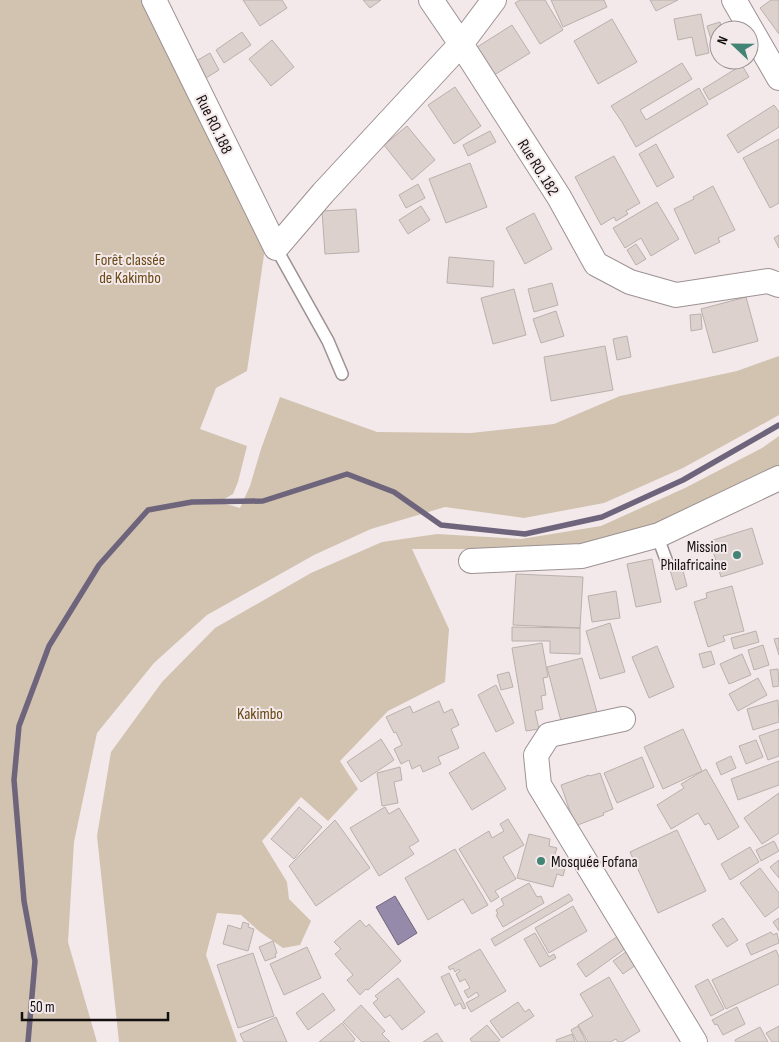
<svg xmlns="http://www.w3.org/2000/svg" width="779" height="1042" font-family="'Sofia Sans Condensed',sans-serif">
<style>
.green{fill:#d1c3b0}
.water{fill:#958aaa;stroke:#6e657c}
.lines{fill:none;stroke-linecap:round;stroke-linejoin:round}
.stream{stroke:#6e657c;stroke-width:5.5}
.building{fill:#dcd1cd;stroke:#bab0ac}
.lane-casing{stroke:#9c9193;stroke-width:14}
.street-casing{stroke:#9c9193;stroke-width:26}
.lane{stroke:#fff;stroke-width:11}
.street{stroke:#fff;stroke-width:24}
.poi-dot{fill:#428476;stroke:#f4e9ea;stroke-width:2}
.labels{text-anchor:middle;stroke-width:4;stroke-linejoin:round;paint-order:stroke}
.street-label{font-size:16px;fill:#120f0f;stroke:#f4e9ea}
.park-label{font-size:16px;fill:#684915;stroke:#f4e9ea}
.poi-label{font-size:16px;fill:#120f0f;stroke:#f4e9ea;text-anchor:end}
</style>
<rect width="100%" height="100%" fill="#f4e9ea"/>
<path class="green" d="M0 0H141L265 248 247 371 216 388 200 429 247 446 238 482 233 494 219 502 240 508 250 486 261 449 280 397 377 432 471 433 554 424 620 396 737 371 779 356V415L683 468 604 503 524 518 445 507 371 529 314 555 207 615 154 663 97 733 74 842 68 942 97 1042H0Z
M779 436V468L699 510 581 549H412L449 629 445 682 388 711 340 761 358 789 328 821 301 797 262 841 287 882 289 899 311 921 300 945 283 948 260 932 241 915 217 913 206 955 237 1042H119L97 836 111 752 162 682 215 628 311 573 382 542 437 534 521 539 601 526 685 488 762 448Z"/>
<path class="water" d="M395 896 417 933 398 945 376 907Z"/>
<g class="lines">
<path class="stream" d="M28 1042 35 961 24 901 14 780 19 726 49 646 99 565 148 510 192 502 263 501 347 474 394 492 441 525 525 534 602 517 683 480 779 425"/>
</g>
<path class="building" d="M243 0H282L287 8 260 26Z
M363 0H381L370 8Z
M520 0H545L563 30 540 44 515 3Z
M551 0H604L607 7 563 27Z
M650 0H678L656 11Z
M771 0H779V34L760 8Z
M701 14 709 53 696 56 692 37 678 40 674 19Z
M612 19 637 62 598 84 574 41Z
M720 22 722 30H719V47L714 49 707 26Z
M512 25 530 53 491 77 474 49Z
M242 32 251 45 224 63 216 50Z
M272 40 294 67 271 86 249 59Z
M210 53 219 70 201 81 191 64Z
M682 63 692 79 640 110 646 120 699 88 708 104 636 147 622 122 611 106Z
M742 65 749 77 709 100 703 89Z
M455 87 481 126 454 144 428 105Z
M774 105 779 112V127L738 153 727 135Z
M407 126 435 160 412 180 384 145Z
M490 131 496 142 468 156 463 145Z
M779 139V203L770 208 743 158Z
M656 144 674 177 657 187 639 154Z
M614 156 640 203 626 211 628 214 616 221 614 217 601 225 575 177Z
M470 163 487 207 446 223 429 179Z
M418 184 425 198 406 208 399 195Z
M713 186 735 230 718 238 720 242 695 254 674 209 694 199 693 197Z
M657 202 679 239 651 256 641 238 625 248 613 228Z
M421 206 430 220 408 234 399 220Z
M356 209 359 252 325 254 322 211Z
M534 213 552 249 525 264 506 228Z
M779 235V248L774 238Z
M636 244 646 259 636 265 627 250Z
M449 257 494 261 493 287 447 283Z
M552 283 558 305 534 312 528 289Z
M514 289 526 335 493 344 481 298Z
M746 297 758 341 713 353 701 309Z
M556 311 564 336 541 343 533 319Z
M701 314 702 329 691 331 690 315Z
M627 336 631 357 617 360 613 339Z
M605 346 613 390 551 401 544 357Z
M752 528 763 564 721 577 710 541Z
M652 559 661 602 636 607 627 564Z
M682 567 687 586 676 590 670 570Z
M516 574 583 577 580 628 513 625Z
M732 586 744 631 723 636 725 641 708 647 694 602 707 598 706 593Z
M616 591 620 618 592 622 588 596Z
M610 623 625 672 600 679 586 631Z
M512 627 580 628V654L550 653V641H512Z
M756 631 759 642 734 649 731 638Z
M779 638V655L774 639Z
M542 643 548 677 543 678 546 695 541 696 543 709 535 711 539 729 526 731 512 648Z
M763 645 769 665 754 670 748 650Z
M657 646 674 687 649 698 632 657Z
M711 651 715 664 703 668 699 654Z
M742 654 751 675 729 684 720 664Z
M582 658 598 716 562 725 547 667Z
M778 669 779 686 773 687 770 670Z
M509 672 513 687 501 690 497 675Z
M758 678 767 695 738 711 729 694Z
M496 685 514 723 496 732 478 695Z
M778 700 779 722 753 730 747 709Z
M439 701 444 713 452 709 459 725 451 729 459 748 438 757 441 764 423 772 420 765 412 769 409 760 401 764 394 749 402 745 396 732 394 733 386 717 410 706 413 713Z
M683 729 702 771 663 789 644 747Z
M779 729V756L768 760 759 736Z
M381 739 394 760 361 782 347 762Z
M756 740 763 757 746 764 739 746Z
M484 752 506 789 472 810 449 773Z
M731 756 736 768 721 775 716 763Z
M642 757 654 787 617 803 604 773Z
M779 761V785L738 800 731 779Z
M400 767 402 780 394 782 398 803 382 806 377 773Z
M706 769 739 827 718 840 709 823 705 825 698 813 671 829 657 805 684 788 681 784Z
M600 773 613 809 603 813 604 815 575 826 561 785 589 775 590 776Z
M779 793V833L762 844 744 818Z
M299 807 322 827 294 859 271 839Z
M385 807 389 814 399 808 419 841 409 847 414 854 379 876 350 828Z
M508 819 524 845 503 857 516 879 495 891 499 897 491 902 459 849 489 831 492 838 504 831 500 824Z
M335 820 370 868 316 906 289 866Z
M677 830 706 891 658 913 630 852Z
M529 834 550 839 549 846 557 848 554 857 561 858 560 863 566 865 563 876 557 874 553 887 517 878Z
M774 841 779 851 761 861 756 850Z
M750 847 759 862 730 880 721 864Z
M455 849 488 905 472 914 463 899 428 920 405 878Z
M779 860V878L770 867Z
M760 868 779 893V907L765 917 740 883Z
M529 883 537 897 541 896 544 903 503 927 496 915 498 914 496 910 504 905 501 899Z
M569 894 573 900 495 946 491 939Z
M573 906 587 931 549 953 535 928Z
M723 918 738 940 727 947 712 925Z
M779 918V931L773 922Z
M360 920 366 927 369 924 401 961 368 990 366 989 360 995 347 980 353 975 335 954 341 949 334 942Z
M243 922 249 924 248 927 254 929 248 951 223 944 228 925 241 929Z
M771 932 773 935 777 933 779 943 751 955 746 944Z
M535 933 549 957 554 954 556 958 540 967 524 939Z
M621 934 629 946 586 977 577 964Z
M273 941 277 953 275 954 276 957 265 961 259 947Z
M307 947 321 978 284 995 270 964Z
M480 949 506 991 471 1012 466 1003 479 996 477 992 468 998 464 991 470 988 465 979 460 982 456 974 460 971 459 969 455 972 453 968 450 970 448 967Z
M630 949 640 962 623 974 613 961Z
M776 950 779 957V984L726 1009 712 980Z
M253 953 274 1016 238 1028 217 965Z
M449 973 466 1008 463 1009 460 1003 455 1006 441 977Z
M609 977 640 1031 622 1042H618L616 1039 610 1042H588L578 1025 593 1016 580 994Z
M398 978 425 1012 402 1030 390 1015 385 1018 373 1003 378 999 375 996Z
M708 979 724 1009 711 1016 695 986Z
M323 993 335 1010 308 1030 296 1013Z
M518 1002 525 1012 529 1009 534 1016 502 1038 490 1021Z
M361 1005 385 1031 382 1034 390 1042H362L343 1022Z
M737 1007 745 1024 723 1035 717 1024 715 1025 712 1020Z
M276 1017 287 1042H244L240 1034Z
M342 1023 355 1039 353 1042H319Z
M487 1025 500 1040 498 1042H472L470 1039Z
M578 1026 586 1042H577L571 1030Z
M779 1026V1042H772L766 1033Z
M760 1027 768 1042H736L735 1040Z
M437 1033 443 1042H423Z
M572 1034 575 1042H557L556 1040Z"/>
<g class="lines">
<g class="lane-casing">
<path id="lane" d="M276 248 328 341 342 374
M659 535 661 546 667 562"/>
</g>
<g class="street-casing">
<path id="street" d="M154 0 276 248 323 193 461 44 494 0
M431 0 461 44 559 197 596 264 630 282 676 295 768 281 779 285
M734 0 779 78
M471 561 582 556 659 535 779 478
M623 719 549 735 536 755 539 785 695 1042"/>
</g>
<use href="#lane" class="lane"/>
<use href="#street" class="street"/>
</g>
<g class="poi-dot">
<circle cx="737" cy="555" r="5"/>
<circle cx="541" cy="861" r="5"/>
</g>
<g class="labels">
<g class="street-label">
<text transform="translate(215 124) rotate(64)" y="6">Rue RO. 188</text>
<text transform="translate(539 167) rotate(58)" y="6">Rue RO. 182</text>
</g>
<g class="park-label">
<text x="130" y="265">Forêt classée<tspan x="130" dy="18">de Kakimbo</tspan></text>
<text x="260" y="719">Kakimbo</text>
</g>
<g class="poi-label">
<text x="727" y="552">Mission<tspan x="727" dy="18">Philafricaine</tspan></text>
<text x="551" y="867" text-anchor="start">Mosquée Fofana</text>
</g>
</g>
<g transform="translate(734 45) rotate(292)"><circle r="24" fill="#f4e9ea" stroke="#9a9292"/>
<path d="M0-4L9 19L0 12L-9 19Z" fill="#428476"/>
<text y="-8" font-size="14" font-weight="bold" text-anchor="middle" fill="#120f0f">N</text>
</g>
<path d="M22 1012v8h146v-8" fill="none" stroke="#120f0f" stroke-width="2.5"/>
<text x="30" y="1012" font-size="15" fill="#120f0f" stroke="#f4e9ea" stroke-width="4" paint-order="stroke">50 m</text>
</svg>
